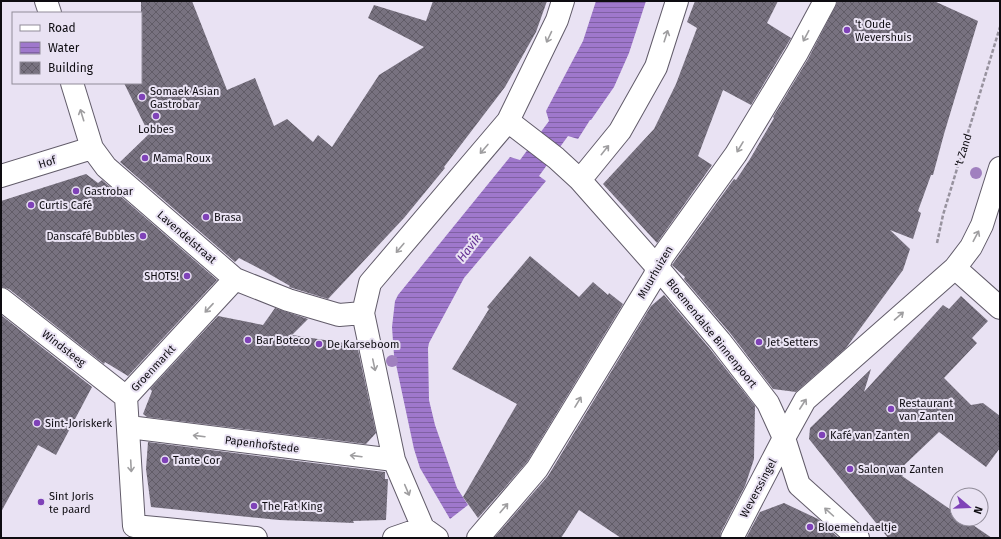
<svg xmlns="http://www.w3.org/2000/svg" width="1001" height="539" font-family="'Fira Sans',sans-serif">
<style>
.water{fill:url(#water-rules)}
.building{fill:url(#building-cross-hatch)}
.lines{fill:none;stroke-linecap:round;stroke-linejoin:round}
.minor-casing{stroke:#615b69;stroke-width:24}
.path{stroke:#97929e;stroke-width:2.5;stroke-dasharray:4 2;stroke-linecap:butt}
.minor{stroke:#fff;stroke-width:22}
.tree{fill:#a080bf}
.oneway{stroke:#9f9ea0}
.poi-dot{fill:#7f42b8;stroke:#e9e2f3;stroke-width:1.5}
.labels{text-anchor:middle;stroke-width:4;stroke-linejoin:round;paint-order:stroke}
.poi-label{font-size:11px;fill:#0e0c11;stroke:#e9e2f3;text-anchor:start}
.street-label{font-size:11px;fill:#0e0c11;stroke:#e9e2f3}
.water-label{font-size:12px;font-style:italic;fill:#643094;stroke:#e9e2f3}
</style>
<defs>
<pattern id="water-rules" width="6" height="5" patternUnits="userSpaceOnUse"><rect width="6" height="5" fill="#9f78cc"/><path d="M0 2.5h6" fill="none" stroke="#8061a4"/></pattern>
<pattern id="building-cross-hatch" width="8" height="8" patternUnits="userSpaceOnUse"><rect width="8" height="8" fill="#787280"/><path d="M0 0l8 8M0 8l8-8" fill="none" stroke="#615c67"/></pattern>
</defs>
<rect width="100%" height="100%" fill="#e9e2f3"/>
<path class="water" d="M596 1H646L629 53 614 87 591 120H590L578 139 568 136 539 176 546 181 464 278 429 343 428 348 429 400 435 425 457 488 468 505 450 519 420 468 414 449 394 355 392 327 395 301 398 295 510 157 520 160 549 121 546 111 583 41Z"/>
<path class="building" d="M141 1H192L227 90 255 78 274 126 287 119 313 142 318 135 332 147 379 75 424 47 368 18 374 5 426 21 433 1H547L536 32 505 87 444 167 445 168 404 218 328 299 289 287 290 286 264 271 239 258 235 262 120 162 149 134 124 83H141Z
M695 1H778L767 23 791 38 751 105 723 90 698 156 712 165 657 243 603 184 654 129 676 84 697 28 687 22Z
M838 1H934L978 21 944 134 933 175H931L918 211 921 213 913 239 890 230 910 249 903 270 846 348 796 392 773 389 730 333 684 279 685 277 672 265 734 179 736 180 750 159 774 118 773 117 808 59Z
M86 174 98 183 102 180 217 280 128 376 105 362 104 364 9 289 1 287V201Z
M530 256 579 297 593 282 608 295 609 293 623 304 527 462 478 518 463 497 517 404 452 369 489 309 487 307Z
M664 295 710 349 755 406 754 459 745 486 721 532 720 538H621L579 510 561 538H494L548 476 651 306Z
M961 296 988 321 972 338 977 343 944 378 971 405 983 403 1000 416V448L986 467 939 432 898 471 903 475 902 476 957 514V519H964L992 538H888L809 439 810 428 871 369 864 392 943 305 949 309Z
M275 308 308 319 292 335 357 345 376 433 366 444 147 417 143 414 152 391 150 389 218 316 263 325Z
M1 315 92 387 56 455 38 445 1 512Z
M148 442 385 472V479H388L386 520 353 521 354 523 279 520 151 507 146 469Z
M784 503 818 519 839 538H746L760 512Z"/>
<g class="lines">
<g class="minor-casing">
<path id="minor" d="M46 1 50 13
M72 83 92 148 106 167 235 279 288 300 339 315 363 313
M508 121 556 158 580 180 664 275 720 341 768 403 784 438 799 485 858 538
M1 176 92 148
M580 180 620 131 656 67 677 1
M955 268 1000 308
M1 299 126 397
M129 427 394 460
M166 529 134 526 126 397 235 279
M170 538 166 529 256 538
M394 538 423 528
M437 538 423 528 394 460 363 313 370 283 508 121 557 20 563 1
M478 538 537 469 654 277 662 257 736 154 797 53 825 1
M732 538 784 438 805 400 955 268 971 247 982 225 1000 168"/>
</g>
<path class="path" d="M937 243 943 215 1000 27"/>
<use href="#minor" class="minor"/>
</g>
<g class="tree">
<circle cx="976" cy="173" r="6"/>
<circle cx="392" cy="361" r="6"/>
</g>
<defs><path id="oneway-shaft" d="M-6 0H5M1.5-3L5.5 0L1.5 3" fill="none" stroke-width="1.6" stroke-linecap="round" stroke-linejoin="round"/></defs>
<g class="oneway">
<use href="#oneway-shaft" transform="translate(666 36) rotate(-72)"/>
<use href="#oneway-shaft" transform="translate(806 36) rotate(118)"/>
<use href="#oneway-shaft" transform="translate(549 37) rotate(115)"/>
<use href="#oneway-shaft" transform="translate(82 115) rotate(-107)"/>
<use href="#oneway-shaft" transform="translate(740 147) rotate(121)"/>
<use href="#oneway-shaft" transform="translate(484 149) rotate(131)"/>
<use href="#oneway-shaft" transform="translate(605 150) rotate(-51)"/>
<use href="#oneway-shaft" transform="translate(976 236) rotate(-62)"/>
<use href="#oneway-shaft" transform="translate(400 248) rotate(130)"/>
<use href="#oneway-shaft" transform="translate(209 308) rotate(133)"/>
<use href="#oneway-shaft" transform="translate(899 316) rotate(-41)"/>
<use href="#oneway-shaft" transform="translate(374 365) rotate(78)"/>
<use href="#oneway-shaft" transform="translate(578 402) rotate(-59)"/>
<use href="#oneway-shaft" transform="translate(803 404) rotate(-57)"/>
<use href="#oneway-shaft" transform="translate(199 436) rotate(-173)"/>
<use href="#oneway-shaft" transform="translate(356 456) rotate(-173)"/>
<use href="#oneway-shaft" transform="translate(131 466) rotate(87)"/>
<use href="#oneway-shaft" transform="translate(407 490) rotate(67)"/>
<use href="#oneway-shaft" transform="translate(504 508) rotate(-50)"/>
<use href="#oneway-shaft" transform="translate(829 512) rotate(-138)"/>
</g>
<g class="poi-dot">
<circle cx="847" cy="30" r="4"/>
<circle cx="142" cy="97" r="4"/>
<circle cx="156" cy="116" r="4"/>
<circle cx="145" cy="158" r="4"/>
<circle cx="76" cy="191" r="4"/>
<circle cx="31" cy="205" r="4"/>
<circle cx="206" cy="217" r="4"/>
<circle cx="143" cy="236" r="4"/>
<circle cx="187" cy="276" r="4"/>
<circle cx="248" cy="340" r="4"/>
<circle cx="759" cy="342" r="4"/>
<circle cx="319" cy="344" r="4"/>
<circle cx="891" cy="409" r="4"/>
<circle cx="37" cy="423" r="4"/>
<circle cx="822" cy="435" r="4"/>
<circle cx="165" cy="460" r="4"/>
<circle cx="850" cy="469" r="4"/>
<circle cx="41" cy="502" r="4"/>
<circle cx="254" cy="506" r="4"/>
<circle cx="810" cy="527" r="4"/>
</g>
<g class="labels">
<g class="poi-label">
<text x="855" y="28">'t Oude<tspan x="855" dy="13">Wevershuis</tspan></text>
<text x="150" y="95">Somaek Asian<tspan x="150" dy="13">Gastrobar</tspan></text>
<text x="156" y="133" text-anchor="middle">Lobbes</text>
<text x="153" y="162">Mama Roux</text>
<text x="84" y="195">Gastrobar</text>
<text x="39" y="209">Curtis Café</text>
<text x="214" y="221">Brasa</text>
<text x="135" y="240" text-anchor="end">Danscafé Bubbles</text>
<text x="179" y="280" text-anchor="end">SHOTS!</text>
<text x="256" y="344">Bar Boteco</text>
<text x="767" y="346">Jet Setters</text>
<text x="327" y="348">De Karseboom</text>
<text x="899" y="407">Restaurant<tspan x="899" dy="13">van Zanten</tspan></text>
<text x="45" y="427">Sint-Joriskerk</text>
<text x="830" y="439">Kafé van Zanten</text>
<text x="173" y="464">Tante Cor</text>
<text x="858" y="473">Salon van Zanten</text>
<text x="49" y="500">Sint Joris<tspan x="49" dy="13">te paard</tspan></text>
<text x="262" y="510">The Fat King</text>
<text x="818" y="531">Bloemendaeltje</text>
</g>
<g class="street-label">
<text transform="translate(963 150) rotate(-73)" y="4">'t Zand</text>
<text transform="translate(47 162) rotate(-17)" y="4">Hof</text>
<text transform="translate(187 237) rotate(41)" y="4">Lavendelstraat</text>
<text transform="translate(655 272) rotate(-60)" y="4">Muurhuizen</text>
<text transform="translate(712 333) rotate(51)" y="4">Bloemendalse Binnenpoort</text>
<text transform="translate(64 348) rotate(38)" y="4">Windsteeg</text>
<text transform="translate(153 368) rotate(-47)" y="4">Groenmarkt</text>
<text transform="translate(262 444) rotate(7)" y="4">Papenhofstede</text>
<text transform="translate(758 488) rotate(-62)" y="4">Weverssingel</text>
</g>
<g class="water-label">
<text transform="translate(469 248) rotate(-52)" y="4">Havik</text>
</g>
</g>
<rect width="1001" height="539" fill="none" stroke="#0e0c11" stroke-width="4"/>
<rect x="12" y="12" width="130" height="72" fill="#e9e2f3" stroke="#918c99"/>
<rect x="20" y="25" width="20" height="6" fill="#ffffff" stroke="#918c99"/>
<text x="48" y="32" font-size="12" fill="#0e0c11">Road</text>
<rect x="20" y="42" width="20" height="12" fill="url(#water-rules)" stroke="#918c99"/>
<text x="48" y="52" font-size="12" fill="#0e0c11">Water</text>
<rect x="20" y="62" width="20" height="12" fill="url(#building-cross-hatch)" stroke="#918c99"/>
<text x="48" y="72" font-size="12" fill="#0e0c11">Building</text>
<g transform="translate(969 507) rotate(109)"><circle r="19" fill="#e9e2f3" stroke="#918c99"/>
<path d="M0-3L7 15L0 10L-7 15Z" fill="#7f42b8"/>
<text y="-6" font-size="11" font-weight="bold" text-anchor="middle" fill="#0e0c11">N</text>
</g>
</svg>
